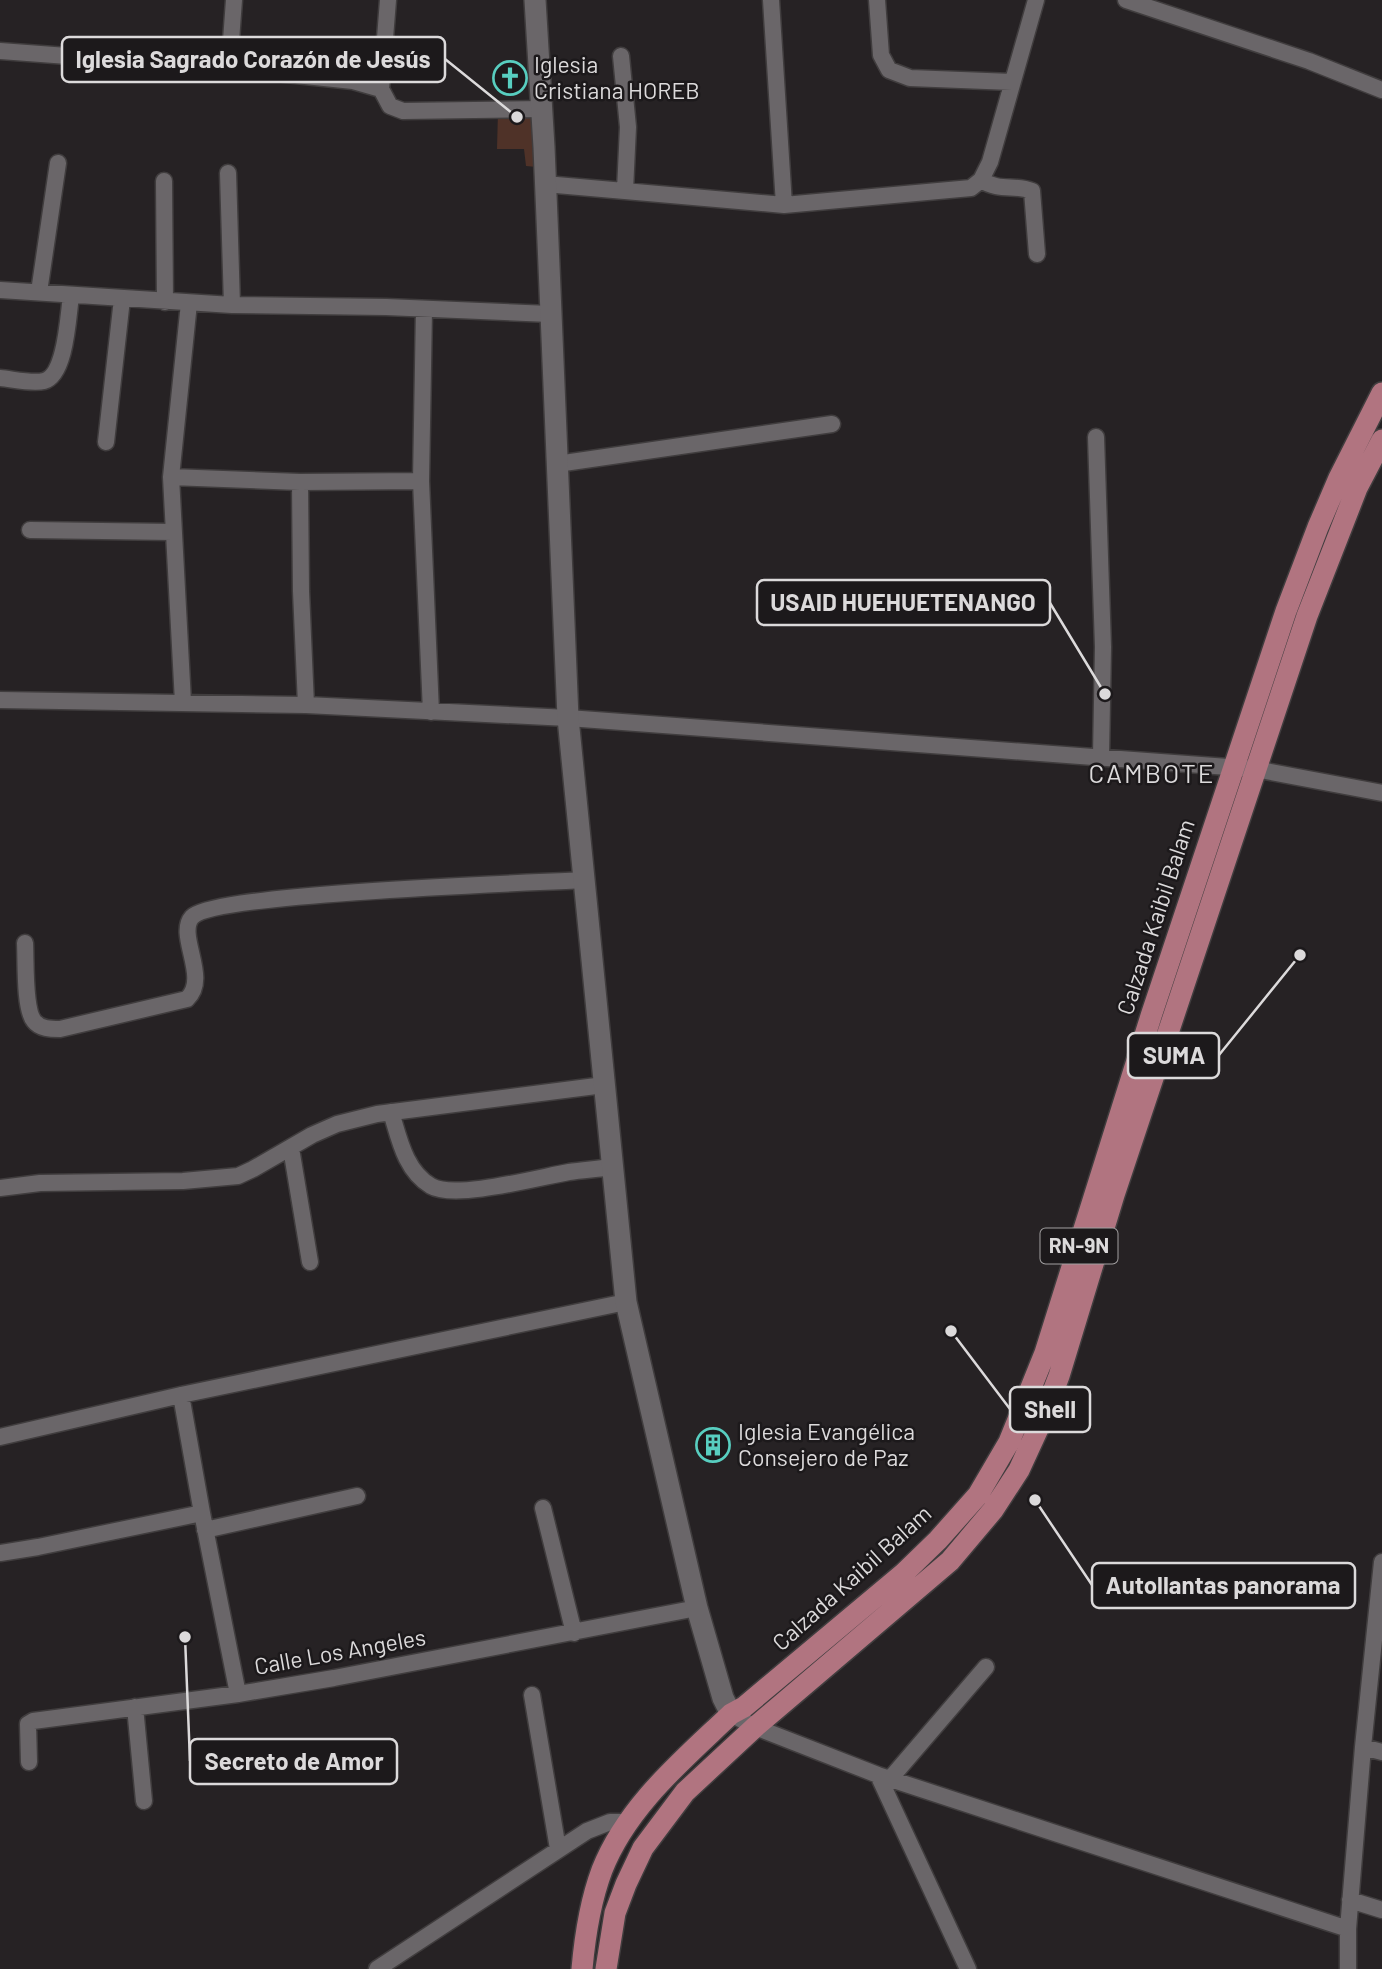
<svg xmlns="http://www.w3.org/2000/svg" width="1382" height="1969" font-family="Barlow,sans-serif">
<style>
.green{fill:#4f3228}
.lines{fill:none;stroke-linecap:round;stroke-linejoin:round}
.street-casing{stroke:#403d3e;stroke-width:19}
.secondary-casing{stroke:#403d3e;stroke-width:24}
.primary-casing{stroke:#403d3e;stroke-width:24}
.street{stroke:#6a6669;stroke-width:16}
.secondary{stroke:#6a6669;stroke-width:21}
.primary{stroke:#b17480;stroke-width:21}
.labels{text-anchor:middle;stroke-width:5;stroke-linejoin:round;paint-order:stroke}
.shield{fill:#1c191b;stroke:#a2a0a1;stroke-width:2}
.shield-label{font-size:21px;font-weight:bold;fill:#dcdadb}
.poi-label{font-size:23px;fill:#dcdadb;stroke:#1c191b;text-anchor:start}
.street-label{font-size:23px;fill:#dcdadb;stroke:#1c191b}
.quarter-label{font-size:26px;letter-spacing:2px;fill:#dcdadb;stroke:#1c191b}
.leader{fill:none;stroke:#dcdadb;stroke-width:2.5}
.callout-dot{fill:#dcdadb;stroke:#1c191b;stroke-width:2.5}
.callout{fill:#1c191b;stroke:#dcdadb;stroke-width:2.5}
.callout-label{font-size:24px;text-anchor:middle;font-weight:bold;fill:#dcdadb}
</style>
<rect width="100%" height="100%" fill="#262224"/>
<path class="green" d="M534 110 537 167 526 166 524 149H497L498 111Z"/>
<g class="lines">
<g class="street-casing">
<path id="street" d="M771 0 784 205
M877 0 881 55 889 70 910 78 1012 82
M1126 0 1309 61 1382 90
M0 51 229 68 353 81 381 89 390 106 403 111 542 109
M621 56 628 127 625 190
M229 68 234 0
M381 89 388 0
M228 173 232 305
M981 180C1000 192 1014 184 1032 191L1037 254
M164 181 165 302
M545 184 784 205 971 188 981 180 990 162 1036 0
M0 290 232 305 386 307 550 314
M39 292 58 163
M424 309 421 481 431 712
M0 378C12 379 32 384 44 381 66 375 68 316 71 296
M1096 437 1103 647 1101 756
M106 442 122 299
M557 464 832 424
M171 477 300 482 421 481
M300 482 301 591 306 705
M30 530 173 532
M0 700 306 705 568 718 1255 769 1382 793
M183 702 171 477 189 303
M25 943C26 961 24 1009 34 1021 40 1029 51 1029 60 1029L187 999C210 978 176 935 192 917 215 893 531 883 584 880
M391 1112C399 1138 405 1171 431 1186 455 1200 540 1177 569 1172 583 1170 598 1169 612 1167
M291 1148 310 1262
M0 1188 40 1183 183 1181 238 1176 253 1169 312 1135 337 1124 377 1114 604 1085
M181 1395 202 1513 238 1694
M0 1437 181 1395 626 1302
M543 1508 574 1633
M205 1530 357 1496
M0 1553 38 1547 202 1513
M532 1695 558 1849
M135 1707 144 1801
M731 1714 755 1727 878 1775 1348 1929
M1363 1747 1382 1752
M29 1762 28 1724 33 1721 238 1694 334 1678 697 1608
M878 1775 968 1969
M890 1779 986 1667
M1350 1900 1382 1910
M377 1969 587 1831 610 1822H629
M1348 1969V1929L1363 1747 1382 1562"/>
</g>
<g class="secondary-casing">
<path id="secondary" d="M535 0 544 147 568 718 626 1302 697 1608 723 1698 731 1714"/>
</g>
<g class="primary-casing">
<path id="primary" d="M582 1969C585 1935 590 1902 602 1870 627 1806 683 1760 731 1714L744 1707 904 1573 938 1540 978 1495 1009 1442 1045 1353 1151 1016 1286 611 1318 527 1339 478 1382 393
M606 1969 615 1913 626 1884 643 1848 685 1792 755 1727 950 1561 993 1510 1019 1470 1042 1420 1059 1376 1114 1195 1307 616 1357 488 1382 440"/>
</g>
<use href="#street" class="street"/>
<use href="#secondary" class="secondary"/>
<use href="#primary" class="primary"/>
</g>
<defs>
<g id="church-ring" transform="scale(1.75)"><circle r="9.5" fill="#1c191b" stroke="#58cec0" stroke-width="1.5"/><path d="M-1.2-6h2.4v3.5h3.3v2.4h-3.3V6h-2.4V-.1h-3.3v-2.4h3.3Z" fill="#58cec0"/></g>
<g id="building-ring" transform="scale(1.75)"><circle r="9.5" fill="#1c191b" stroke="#58cec0" stroke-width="1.5"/><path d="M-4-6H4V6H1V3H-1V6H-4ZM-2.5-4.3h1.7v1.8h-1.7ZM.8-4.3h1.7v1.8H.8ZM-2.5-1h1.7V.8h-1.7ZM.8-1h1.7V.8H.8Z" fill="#58cec0"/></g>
</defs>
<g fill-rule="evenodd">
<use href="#church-ring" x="510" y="78"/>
<use href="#building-ring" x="713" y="1445"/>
</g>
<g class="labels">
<rect class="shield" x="1040.5" y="1228.5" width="77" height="35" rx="5"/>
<g class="shield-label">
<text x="1079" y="1253">RN-9N</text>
</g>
<g class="poi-label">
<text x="534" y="73">Iglesia<tspan x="534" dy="26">Cristiana HOREB</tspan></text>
<text x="738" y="1440">Iglesia Evangélica<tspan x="738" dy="26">Consejero de Paz</tspan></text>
</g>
<g class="street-label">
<text transform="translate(1156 917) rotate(-72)" y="8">Calzada Kaibil Balam</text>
<text transform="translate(852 1578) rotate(-42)" y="8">Calzada Kaibil Balam</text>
<text transform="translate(340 1652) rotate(-10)" y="8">Calle Los Angeles</text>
</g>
<g class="quarter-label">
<text x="1152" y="783">CAMBOTE</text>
</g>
</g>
<path class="leader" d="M517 117L445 59M1105 694L1050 603M1300 955L1219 1055M951 1331L1010 1409M1035 1500L1092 1585M185 1637L190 1761"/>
<g class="callout-dot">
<circle cx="517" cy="117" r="7"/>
<circle cx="1105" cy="694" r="7"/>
<circle cx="1300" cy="955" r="7"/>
<circle cx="951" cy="1331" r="7"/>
<circle cx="1035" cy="1500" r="7"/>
<circle cx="185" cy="1637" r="7"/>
</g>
<g class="callout">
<rect x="62" y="37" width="383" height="45" rx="7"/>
<rect x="757" y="580" width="293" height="45" rx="7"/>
<rect x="1128" y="1033" width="91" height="45" rx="7"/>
<rect x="1010" y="1387" width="80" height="45" rx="7"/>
<rect x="1092" y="1563" width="263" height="45" rx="7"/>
<rect x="190" y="1739" width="207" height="45" rx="7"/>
</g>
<g class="callout-label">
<text x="253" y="68">Iglesia Sagrado Corazón de Jesús</text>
<text x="903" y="611">USAID HUEHUETENANGO</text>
<text x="1174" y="1064">SUMA</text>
<text x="1050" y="1418">Shell</text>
<text x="1223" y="1594">Autollantas panorama</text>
<text x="294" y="1770">Secreto de Amor</text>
</g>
</svg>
